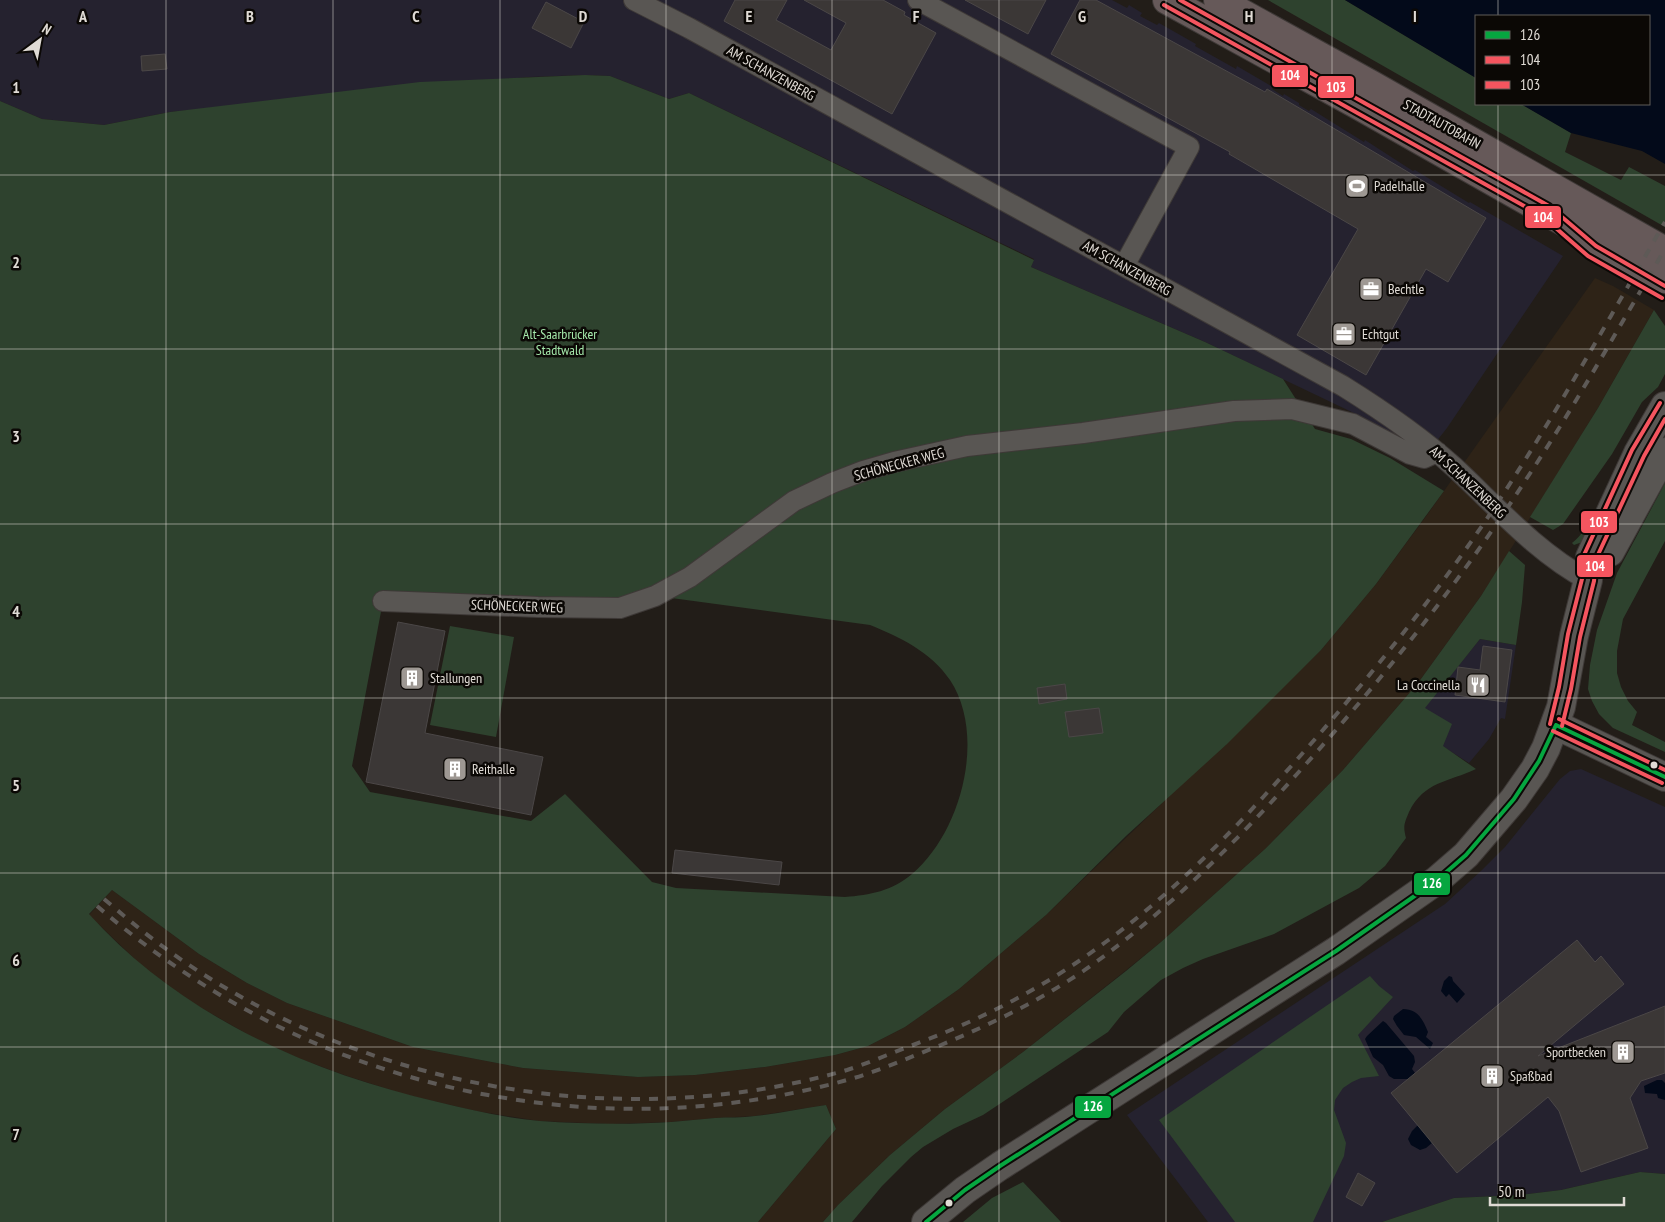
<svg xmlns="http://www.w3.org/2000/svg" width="1665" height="1222" font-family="'PT Sans Narrow',sans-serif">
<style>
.commercial{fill:#25222f}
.built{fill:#2e2317}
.green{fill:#2e422e;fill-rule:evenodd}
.water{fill:#030a1a}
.building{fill:#3b3736;stroke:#4b4747}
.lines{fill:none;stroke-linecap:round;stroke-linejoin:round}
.street-casing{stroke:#3e3937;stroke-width:22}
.secondary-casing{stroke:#3e3937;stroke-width:30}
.highway-casing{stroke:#3e3937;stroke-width:30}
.street{stroke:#595653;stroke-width:20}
.secondary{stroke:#595653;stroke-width:28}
.highway{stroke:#665959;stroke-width:28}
.rail{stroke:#5e5a57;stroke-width:4;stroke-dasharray:9 9;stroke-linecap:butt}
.bus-1-casing{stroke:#0b0805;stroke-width:8}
.bus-2-casing{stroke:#0b0805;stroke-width:8}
.bus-3-casing{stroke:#0b0805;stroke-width:8}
.bus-1{stroke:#06a640;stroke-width:4}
.bus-2{stroke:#f5555f;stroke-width:4}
.bus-3{stroke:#f5555f;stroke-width:4}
.grid{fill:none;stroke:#e0dbd5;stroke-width:1;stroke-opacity:0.55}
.bus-dot{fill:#e0dbd5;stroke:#0b0805;stroke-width:2}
.labels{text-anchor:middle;stroke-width:5;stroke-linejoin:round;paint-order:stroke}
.street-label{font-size:14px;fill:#e0dbd5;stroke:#0b0805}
.poi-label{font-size:14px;fill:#e0dbd5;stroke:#0b0805;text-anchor:start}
.park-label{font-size:14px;fill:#a5e9ab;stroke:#0b0805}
.grid-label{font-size:16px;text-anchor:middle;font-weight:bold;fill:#e0dbd5;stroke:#0b0805;stroke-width:5;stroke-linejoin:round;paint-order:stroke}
.line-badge{stroke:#0b0805;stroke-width:2}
.badge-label{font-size:14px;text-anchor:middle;font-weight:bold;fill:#fff}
</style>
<rect width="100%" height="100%" fill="#221d18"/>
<path class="commercial" d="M0 0H1112L1127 8 1129 5 1142 13 1140 16 1157 25 1159 23 1196 44 1195 46 1236 69 1237 66 1273 87 1272 89 1283 96 1284 94 1299 103V105L1309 111 1311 109 1364 142 1365 140 1413 171 1415 170 1469 203 1470 202 1563 256 1447 428 1428 452 1358 415 1205 342 1031 267 1034 259 689 93 669 99 610 76 585 75 529 77 170 112 104 125 42 119 0 101Z
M1480 639 1516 645 1505 719 1501 718 1489 739 1469 763 1442 746 1424 708Z
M1581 769 1665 807V1174L1640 1172 1561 1190 1519 1195 1454 1198 1382 1222H1208L1127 1115 1445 904 1482 870 1505 847 1560 779 1570 771Z"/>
<path class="built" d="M1595 278 1613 286 1654 310 1598 408 1499 568 1481 596 1418 683 1343 770 1265 849 1161 942 1125 971 1023 1052 945 1109 890 1155 838 1205 823 1222H758L836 1129 826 1105 755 1116 716 1118 671 1122 611 1124 539 1121 476 1111 403 1094 344 1075 298 1058 254 1038 191 1002 142 966 89 915 112 890 199 954 247 983 287 1003 413 1047 523 1068 638 1077 695 1075 765 1067 835 1055 868 1046 905 1027 959 989 1046 915 1321 650 1376 584 1427 515Z"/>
<path class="green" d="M1268 0H1345L1350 3 1476 78V104H1521L1571 133 1565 152 1621 180 1629 167 1665 186V227Z
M585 75 610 76 669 99 689 93 1034 260 1031 267 1205 342 1283 379 1315 429 1351 439 1390 458 1444 491 1376 584 1321 650 1227 744 1126 836 1046 915 959 989 905 1027 868 1046 835 1055 765 1067 695 1075 638 1077 523 1068 413 1047 287 1003 247 983 199 954 112 890 89 914C180 1015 308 1072 438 1102 471 1110 505 1118 540 1121 583 1124 628 1125 671 1122 686 1121 700 1119 715 1118 728 1117 742 1118 755 1116 778 1114 802 1108 826 1105L836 1129 758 1222H0V101L42 119 104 125 170 112 420 82ZM664 597 870 625C900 637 931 652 950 680 987 736 961 833 912 874 892 891 870 895 845 897L676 888 652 882 565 794 531 821 370 792 352 766 383 601 620 612Z
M1654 310 1665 326V374L1658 387 1642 402 1612 454 1563 524 1553 530 1530 517 1598 408Z
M1621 459 1585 541 1574 545 1572 543C1593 527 1609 483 1621 459Z
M1665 483V541L1623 619 1617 651V673L1621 687 1628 701 1637 712 1632 725 1665 742V752L1613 728 1599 714 1592 701 1588 689 1590 665 1597 630 1617 573Z
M1509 551 1525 565 1522 602 1516 645 1480 639 1425 708 1452 724 1443 746 1476 769C1449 782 1424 781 1409 812 1404 824 1403 826 1406 838L1385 866 1359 888 1274 934 1203 959 1183 968 1161 980 1124 1012 1108 1032 983 1115 953 1129 923 1147 911 1157 882 1186 852 1222H823L838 1205 890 1155 945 1109 1023 1052 1126 971 1161 942 1265 849 1343 770 1418 683 1481 596Z
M450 626 514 637 496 737 430 725Z
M1370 976 1379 986 1393 997 1358 1035 1379 1076 1361 1078 1352 1082 1343 1088 1335 1100 1334 1110 1346 1143 1344 1156 1313 1222H1235L1159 1120Z
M1640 1172 1665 1174V1222H1382L1454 1198 1519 1195 1561 1190Z
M1023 1182 1061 1222H963L992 1198Z"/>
<path class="water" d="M1345 0H1665V164L1642 151 1571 133 1521 104H1649V16H1476V78Z
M1449 976 1452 977 1453 981 1465 994 1457 1003 1449 994 1446 997 1441 991 1444 981Z
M1403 1009C1418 1009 1423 1020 1428 1032L1426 1037 1433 1043 1430 1049 1416 1037 1404 1035 1397 1026 1393 1019 1394 1016Z
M1383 1021 1386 1023 1414 1056 1415 1062 1412 1069 1415 1073 1409 1079H1394L1389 1076 1383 1065 1373 1057 1365 1039 1367 1036Z
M1657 1080H1662L1665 1083V1100L1658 1098 1657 1094 1645 1093 1644 1086Z
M1418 1125 1432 1143 1426 1148 1420 1150 1411 1145 1408 1139 1412 1131Z"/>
<path class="building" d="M735 0H787L776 20 831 50 846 23 804 0H883L905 12 904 15 936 33 892 114 724 21Z
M965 0H1046L1028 34Z
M1080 0H1096L1265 92 1267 89 1486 218 1448 282 1426 269 1366 375 1297 335 1358 229 1229 154 1230 152 1051 54Z
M546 2 584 22 571 48 532 28Z
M165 54 167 69 142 71 141 56Z
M398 622 445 631 425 733 543 757 531 815 366 782Z
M1483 646 1512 650 1505 702 1455 695 1458 667 1480 670Z
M1065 684 1067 699 1039 704 1037 688Z
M1099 708 1103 733 1069 737 1065 712Z
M675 850 782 862 779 885 672 873Z
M1577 940 1595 962 1601 956 1624 984 1538 1056 1665 1006V1073L1641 1081 1630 1098 1648 1148 1581 1172 1559 1111 1548 1097 1457 1173 1391 1093Z
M1358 1173 1375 1183 1362 1206 1346 1197Z"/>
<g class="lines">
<g class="street-casing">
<path id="street" d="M634 0 689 28 1343 386C1383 411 1420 436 1454 467 1496 506 1537 553 1588 580
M918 0 1189 147 1124 266
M383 601 538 607 620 608 655 596 690 577 794 501 832 483 863 471 894 462 967 446 1083 433 1234 411 1292 409 1353 424 1410 454 1424 458 1437 452"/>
</g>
<g class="secondary-casing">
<path id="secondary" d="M1610 552 1665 452
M1556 725 1665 777
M926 1222 965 1190 1000 1166 1336 951 1436 881 1466 855 1514 799 1535 769 1546 748 1561 707 1574 636 1588 580 1590 557 1638 453 1665 406"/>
</g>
<g class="highway-casing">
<path id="highway" d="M1167 0 1358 105 1665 279
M1218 0 1372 85 1665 251"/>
</g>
<use href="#street" class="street"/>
<use href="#secondary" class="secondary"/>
<use href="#highway" class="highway"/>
<path class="rail" d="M104 899C122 914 139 929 158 943 277 1032 421 1083 568 1096 660 1104 758 1096 847 1070 869 1063 891 1053 913 1045 983 1019 1047 986 1107 941 1186 883 1252 811 1316 738 1382 662 1445 583 1500 499 1559 409 1611 315 1665 222
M97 906C233 1023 389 1090 569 1106 661 1114 758 1105 847 1080 880 1071 910 1057 941 1045 994 1023 1045 998 1092 965 1168 910 1234 844 1297 774 1380 682 1458 585 1525 481 1575 406 1619 327 1665 249"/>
<g class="bus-1-casing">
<path id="bus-1" d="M1556 725 1665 777
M926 1222 965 1190 1000 1166 1336 951 1436 881 1466 855 1514 799 1539 761 1556 725"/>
</g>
<g class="bus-2-casing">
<path id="bus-2" d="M1164 5 1542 216 1588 256 1662 298
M1562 726 1571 689 1580 637 1594 581 1596 559 1644 456 1665 419
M1553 731 1662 783"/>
</g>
<g class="bus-3-casing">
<path id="bus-3" d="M1180 0 1549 206 1596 246 1665 286
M1559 719 1665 770
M1550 724 1559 687 1568 634 1582 579 1584 555 1632 450 1660 403"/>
</g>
<use href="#bus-1" class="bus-1"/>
<use href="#bus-2" class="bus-2"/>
<use href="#bus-3" class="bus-3"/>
</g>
<path class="grid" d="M166 0V1222M333 0V1222M500 0V1222M666 0V1222M832 0V1222M999 0V1222M1166 0V1222M1332 0V1222M1498 0V16M1498 104V1222M0 175H1665M0 349H1665M0 524H1665M0 698H1665M0 873H1665M0 1047H1665"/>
<defs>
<g id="stadium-square" transform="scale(1.25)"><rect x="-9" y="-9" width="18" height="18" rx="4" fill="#9e9893" stroke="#0b0805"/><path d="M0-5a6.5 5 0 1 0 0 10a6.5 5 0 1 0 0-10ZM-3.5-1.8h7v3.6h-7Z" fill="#fff"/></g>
<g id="office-square" transform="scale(1.25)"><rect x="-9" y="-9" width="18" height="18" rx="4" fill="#9e9893" stroke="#0b0805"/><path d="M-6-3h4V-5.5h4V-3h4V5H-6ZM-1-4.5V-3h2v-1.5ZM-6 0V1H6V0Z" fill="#fff"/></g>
<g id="building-square" transform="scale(1.25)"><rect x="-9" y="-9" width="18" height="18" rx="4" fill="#9e9893" stroke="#0b0805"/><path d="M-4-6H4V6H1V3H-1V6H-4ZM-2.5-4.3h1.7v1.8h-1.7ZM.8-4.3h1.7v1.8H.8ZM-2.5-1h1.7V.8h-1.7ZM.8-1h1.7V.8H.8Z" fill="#fff"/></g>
<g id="restaurant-square" transform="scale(1.25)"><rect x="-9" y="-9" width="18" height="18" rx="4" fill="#9e9893" stroke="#0b0805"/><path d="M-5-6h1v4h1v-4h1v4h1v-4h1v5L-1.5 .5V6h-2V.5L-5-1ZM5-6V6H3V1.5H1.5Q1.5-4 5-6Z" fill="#fff"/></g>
</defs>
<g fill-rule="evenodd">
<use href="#stadium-square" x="1357" y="186"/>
<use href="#office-square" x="1371" y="289"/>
<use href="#office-square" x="1344" y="334"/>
<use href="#building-square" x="412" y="678"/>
<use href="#restaurant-square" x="1478" y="685"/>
<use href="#building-square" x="455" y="769"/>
<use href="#building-square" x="1623" y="1052"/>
<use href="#building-square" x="1492" y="1076"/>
</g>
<g class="bus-dot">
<circle cx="1654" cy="765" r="4.5"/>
<circle cx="949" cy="1203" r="4.5"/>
</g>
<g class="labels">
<g class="street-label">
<text transform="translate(771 73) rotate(29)" y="5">AM SCHANZENBERG</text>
<text transform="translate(1442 124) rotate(29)" y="5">STADTAUTOBAHN</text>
<text transform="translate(1127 268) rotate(29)" y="5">AM SCHANZENBERG</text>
<text transform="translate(899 464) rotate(-15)" y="5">SCHÖNECKER WEG</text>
<text transform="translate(1468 482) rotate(43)" y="5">AM SCHANZENBERG</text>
<text transform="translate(517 606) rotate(2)" y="5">SCHÖNECKER WEG</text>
</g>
<g class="poi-label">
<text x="1374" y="191">Padelhalle</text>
<text x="1388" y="294">Bechtle</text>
<text x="1362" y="339">Echtgut</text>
<text x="430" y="683">Stallungen</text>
<text x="1460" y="690" text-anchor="end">La Coccinella</text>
<text x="472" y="774">Reithalle</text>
<text x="1606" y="1057" text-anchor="end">Sportbecken</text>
<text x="1510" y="1081">Spaßbad</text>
</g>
<g class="park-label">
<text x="560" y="339">Alt-Saarbrücker<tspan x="560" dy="16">Stadtwald</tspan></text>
</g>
</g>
<g class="grid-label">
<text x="83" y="22">A</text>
<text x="250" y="22">B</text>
<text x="416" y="22">C</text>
<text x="583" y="22">D</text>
<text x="749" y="22">E</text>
<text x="916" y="22">F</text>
<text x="1082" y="22">G</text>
<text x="1249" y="22">H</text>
<text x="1415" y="22">I</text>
<text x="16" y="93">1</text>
<text x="16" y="268">2</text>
<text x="16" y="442">3</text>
<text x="16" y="617">4</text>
<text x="16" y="791">5</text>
<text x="16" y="966">6</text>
<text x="16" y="1140">7</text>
</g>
<g class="line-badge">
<rect x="1271" y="64" width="38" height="24" rx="5" fill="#f5555f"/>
<rect x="1317" y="75" width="38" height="24" rx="5" fill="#f5555f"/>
<rect x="1524" y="205" width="38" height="24" rx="5" fill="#f5555f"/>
<rect x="1580" y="510" width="38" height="24" rx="5" fill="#f5555f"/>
<rect x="1576" y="554" width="38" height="24" rx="5" fill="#f5555f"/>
<rect x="1413" y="872" width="38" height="24" rx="5" fill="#06a640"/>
<rect x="1074" y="1095" width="38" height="24" rx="5" fill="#06a640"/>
</g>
<g class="badge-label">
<text x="1290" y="80">104</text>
<text x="1336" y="92">103</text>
<text x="1543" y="222">104</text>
<text x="1599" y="527">103</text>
<text x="1595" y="571">104</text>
<text x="1432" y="888">126</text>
<text x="1093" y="1111">126</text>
</g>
<rect x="1475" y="15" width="175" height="90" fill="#0b0805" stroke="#605c58"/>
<rect x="1485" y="31" width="25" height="8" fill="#06a640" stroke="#605c58"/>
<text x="1520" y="40" font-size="15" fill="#e0dbd5">126</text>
<rect x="1485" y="56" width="25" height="8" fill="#f5555f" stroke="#605c58"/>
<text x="1520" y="65" font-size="15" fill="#e0dbd5">104</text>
<rect x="1485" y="81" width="25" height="8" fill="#f5555f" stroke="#605c58"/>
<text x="1520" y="90" font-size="15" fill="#e0dbd5">103</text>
<g transform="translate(40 40) rotate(32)" stroke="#0b0805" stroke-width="4" paint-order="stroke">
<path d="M0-4L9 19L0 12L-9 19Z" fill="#e0dbd5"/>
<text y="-8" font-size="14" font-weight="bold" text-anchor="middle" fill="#e0dbd5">N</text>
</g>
<path d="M1490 1197v8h134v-8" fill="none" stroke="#e0dbd5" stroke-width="2.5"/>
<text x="1498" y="1197" font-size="15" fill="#e0dbd5" stroke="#0b0805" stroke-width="4" paint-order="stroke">50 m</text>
</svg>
